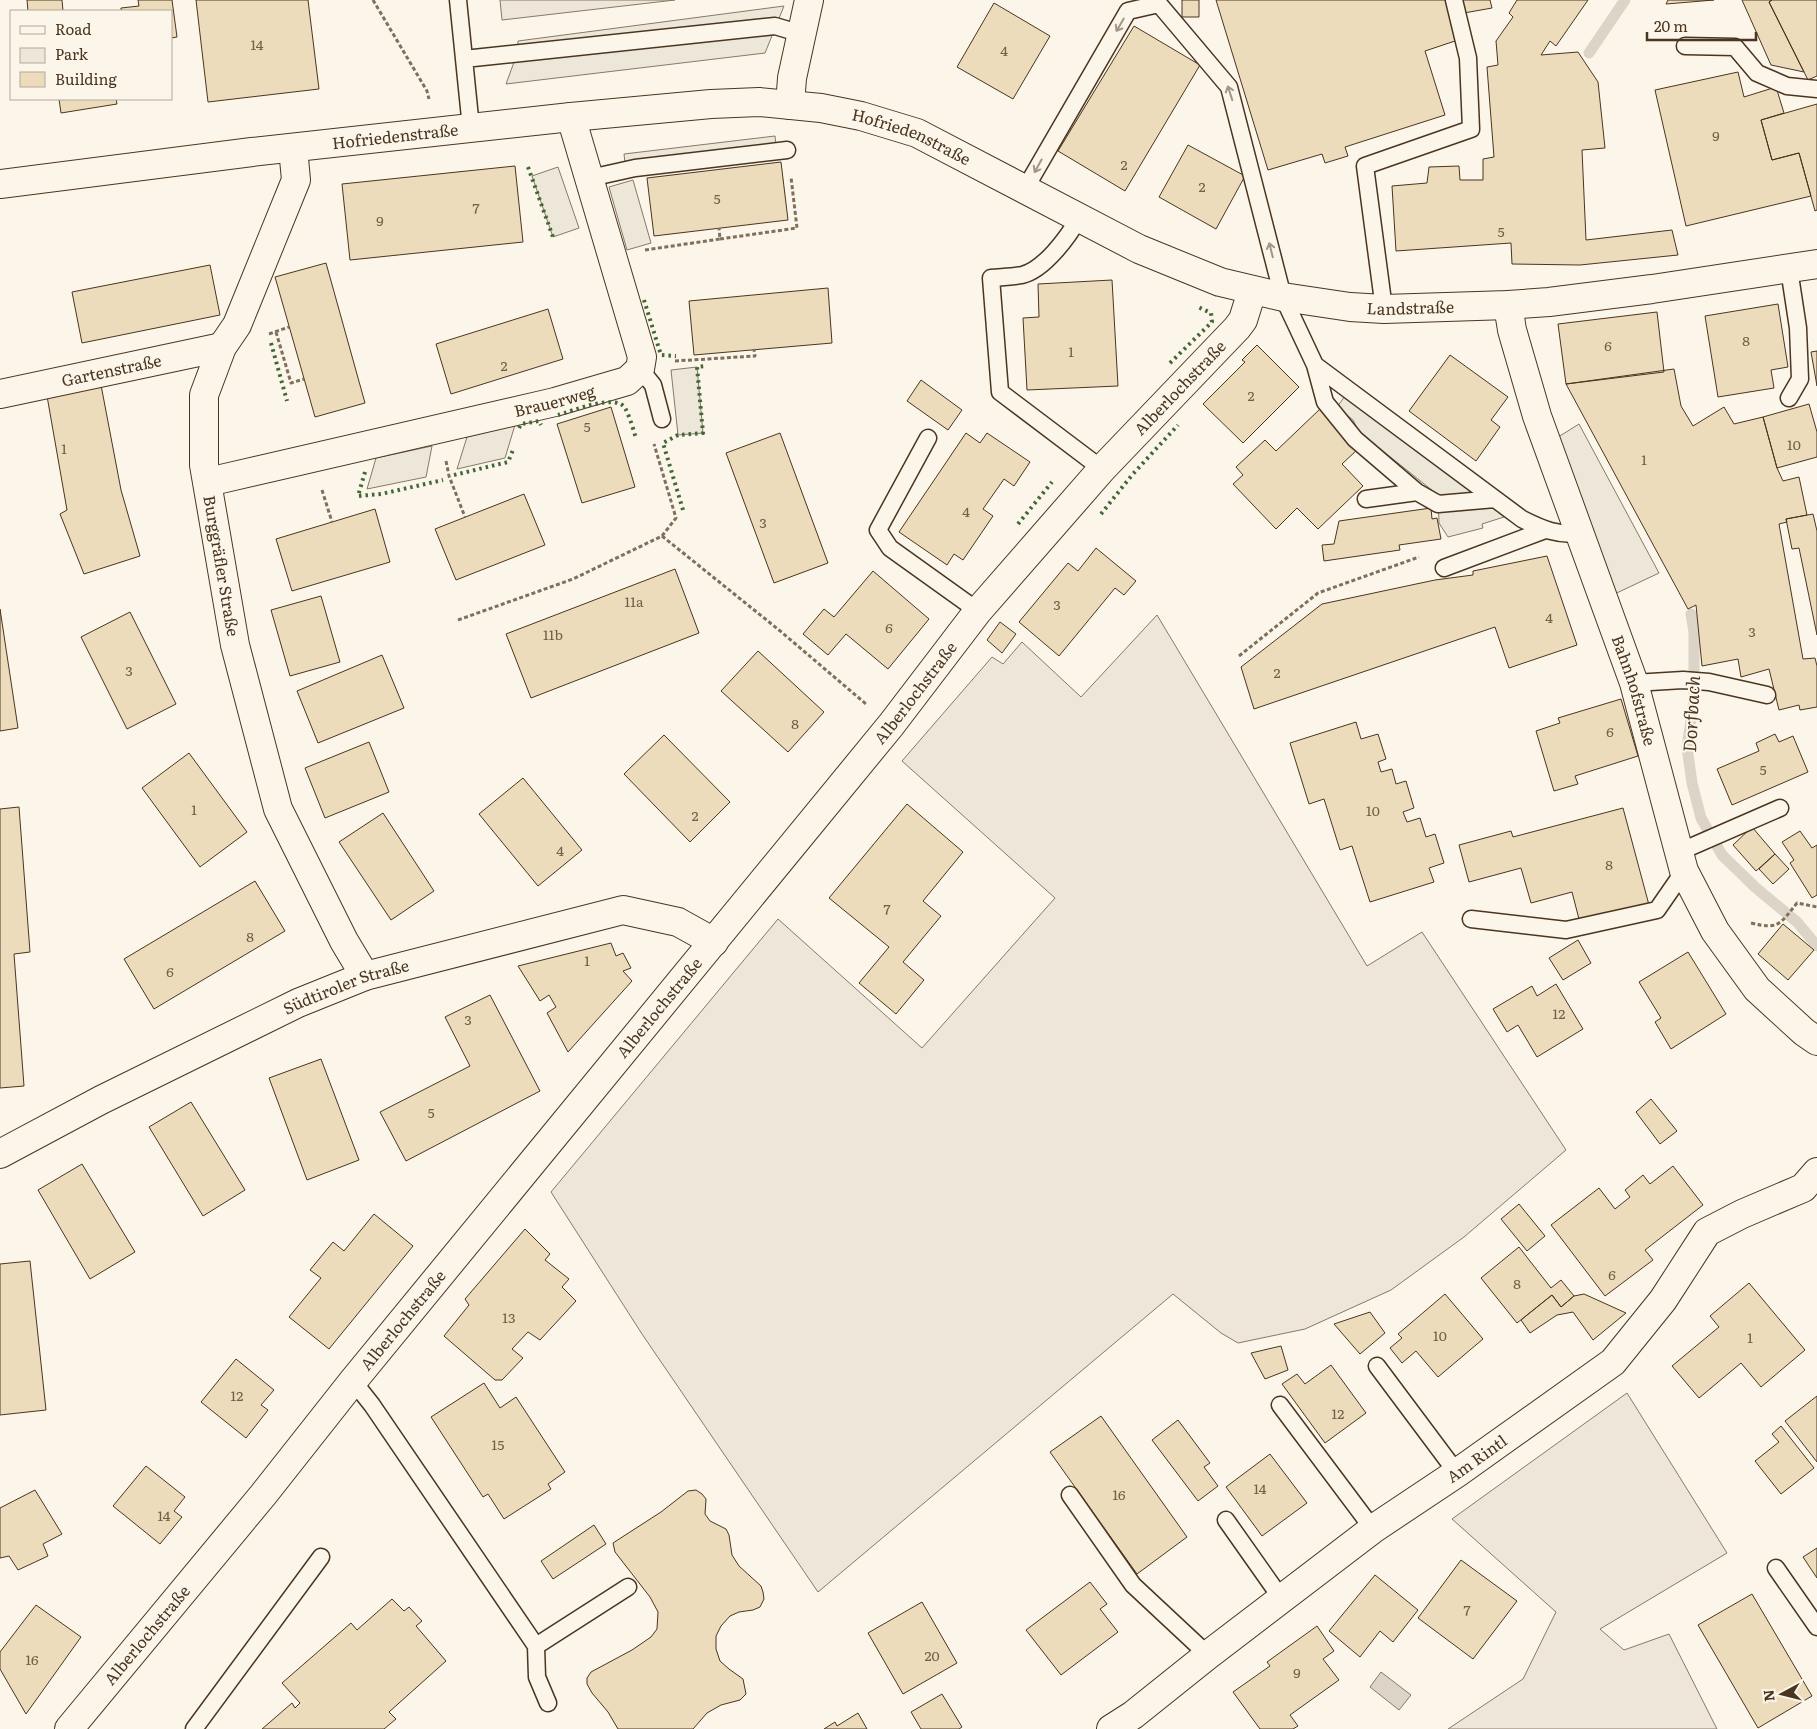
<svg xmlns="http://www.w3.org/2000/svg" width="1817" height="1729" font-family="Literata,serif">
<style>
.green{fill:#ede6d9;stroke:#887966}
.parking{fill:#ede7d9;stroke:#887966}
.water{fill:#dcd4c6;stroke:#887966}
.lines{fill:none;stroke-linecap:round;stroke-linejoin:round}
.stream{stroke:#dcd4c6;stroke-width:11}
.building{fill:#ecdcbc;stroke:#4a3520}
.service-casing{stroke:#4a3520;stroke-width:19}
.minor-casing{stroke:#4a3520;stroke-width:30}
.secondary-casing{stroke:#4a3520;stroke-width:30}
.path{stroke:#7f6f5c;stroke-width:3;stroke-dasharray:4 2.5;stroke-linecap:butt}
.service{stroke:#fbf6e9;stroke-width:16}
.minor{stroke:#fbf6e9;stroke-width:28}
.secondary{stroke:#fbf6e9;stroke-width:28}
.hedge{stroke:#436837;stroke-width:4;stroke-dasharray:2.5 4;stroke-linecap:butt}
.oneway{stroke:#a29684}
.labels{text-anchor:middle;stroke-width:4;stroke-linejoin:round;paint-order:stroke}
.number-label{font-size:14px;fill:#725f47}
.street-label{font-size:16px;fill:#4a3520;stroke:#fbf6e9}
.water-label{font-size:18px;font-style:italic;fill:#4a3520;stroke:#fbf6e9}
</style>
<rect width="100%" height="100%" fill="#fbf6e9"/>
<path class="green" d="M500 0H675L502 20Z
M1157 615 1367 966 1422 932 1566 1150 1464 1237 1391 1290 1305 1329 1238 1343 1221 1333 1173 1294 818 1592 642 1334 551 1192 778 919 922 1048 1055 898 902 761 992 657 1003 664 1022 642 1081 697Z
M1627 1393 1727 1553 1600 1629 1624 1650 1669 1634 1717 1729H1448L1523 1679 1556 1612 1452 1519Z"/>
<path class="parking" d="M784 6 765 53 506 84 517 54 518 41Z
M775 136 776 146 625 163 624 154Z
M558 167 579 228 553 237 532 176Z
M633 180 651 243 627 250 609 187Z
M697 367 703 433 678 435 671 370Z
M1345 396 1462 481 1504 517 1482 524 1483 528 1448 537 1439 523 1438 495 1359 432 1353 420 1337 407Z
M1579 424 1659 573 1604 599 1547 444Z
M515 425 505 458 457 469 467 437Z
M432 446 426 477 367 489 376 458Z"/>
<path class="water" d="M1381 1672 1411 1695 1399 1710 1370 1687Z"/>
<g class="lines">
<path class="stream" d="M1589 53 1625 0
M1691 614 1694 632V700L1687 747 1692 783 1701 818 1722 855 1755 887 1797 922 1817 946"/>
</g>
<path class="building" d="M27 0H62L63 11H28Z
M138 0H172L177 37 171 38V11H121V8L139 6Z
M196 0H308L319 89 208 102Z
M1182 0H1199V17H1182Z
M1216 0H1446L1458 40 1425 51 1445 115 1345 147 1348 156 1325 163 1322 154 1268 170Z
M1462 0H1490L1492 8 1464 13Z
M1517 0H1588L1556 46 1550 41 1541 55 1578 52 1598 82 1605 148 1582 150 1586 240 1672 230 1678 255 1580 265 1512 264 1511 243 1396 251 1392 186 1427 183 1429 167 1459 166 1460 180H1483V159L1494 157 1487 67 1498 65 1496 41 1513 17 1509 13Z
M1668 0H1714L1666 4Z
M1742 0H1772L1769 2 1804 72 1771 65Z
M1772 0H1817V76L1808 80 1769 2Z
M994 3 1050 36 1013 99 957 67Z
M1134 26 1200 65 1125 191 1058 151Z
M1738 72 1744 97 1776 87 1784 113 1761 120 1772 160 1799 153 1811 196 1686 226 1655 90Z
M59 99H116L117 104 61 113Z
M1817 104V210L1815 211 1799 153 1772 160 1761 120Z
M1188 145 1245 176 1216 229 1159 197Z
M781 162 788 220 654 236 647 178Z
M515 166 523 242 350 260 342 184Z
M326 263 365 403 315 417 275 277Z
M210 265 220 315 82 343 72 292Z
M1112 280 1118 386 1027 390 1023 318 1039 317 1038 284Z
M828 288 832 343 694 355 689 301Z
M1778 304 1788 367 1771 370 1774 388 1718 397 1705 316Z
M548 309 563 359 451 394 436 344Z
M1657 312 1664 372 1566 384 1558 324Z
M1257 345 1299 387 1243 443 1203 404 1245 362 1242 360Z
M1817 351V386L1811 352Z
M1450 355 1508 397 1491 420 1500 427 1476 461 1409 411Z
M1674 369 1681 406 1693 426 1724 407 1734 424 1763 417 1777 468 1783 481 1799 477 1807 515 1786 519 1787 522 1779 524 1803 659 1815 658 1817 666V707L1800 710 1799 705 1779 710 1769 669 1741 677 1738 659 1702 666 1696 605 1688 609 1566 384Z
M921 380 962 410 948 430 907 401Z
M101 385 121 490 140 556 84 574 60 514 67 510 47 396Z
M1809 404 1817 432V457L1777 468 1763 417Z
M611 407 635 487 582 503 557 424Z
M1320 409 1358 449 1342 464 1363 486 1318 529 1297 508 1276 529 1233 484 1243 475 1236 467 1265 440 1276 451Z
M780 433 828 563 774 583 726 453Z
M966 433 980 443 987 433 1030 462 1014 486 1004 479 983 509 993 516 963 560 954 554 947 565 899 532Z
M524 494 545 545 456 580 435 529Z
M1431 508 1432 519 1437 518 1441 539 1399 545 1400 550 1324 561 1322 545 1334 544 1339 521Z
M375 509 390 562 292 591 276 539Z
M1813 514 1817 531V635L1799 548 1792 549 1786 519Z
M1096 548 1136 581 1124 595 1115 588 1059 656 1019 622 1068 563 1078 571Z
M1547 556 1577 645 1509 668 1495 627 1254 709 1241 667 1322 604 1435 580 1473 575V571Z
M675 569 699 633 531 698 506 634Z
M873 571 929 619 888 669 846 634 828 655 803 634 824 609 834 617Z
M321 596 340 662 290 676 271 610Z
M0 609 18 728 0 731Z
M130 612 176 704 127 729 81 637Z
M1000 622 1016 634 1002 653 987 640Z
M758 651 824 712 788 752 721 691Z
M382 655 404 708 318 743 297 691Z
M1621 699 1638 756 1575 776 1578 784 1554 791 1536 731 1560 723 1558 718Z
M1356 722 1361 739 1378 734 1386 759 1378 762 1381 772 1392 769 1396 784 1406 781 1414 808 1403 812 1407 822 1420 818 1426 837 1435 834 1444 863 1429 868 1434 882 1370 902 1352 846 1340 850 1324 799 1309 804 1290 743Z
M1775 734 1779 742 1793 736 1808 772 1732 805 1717 769 1759 751 1756 743Z
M664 735 730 802 690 842 624 774Z
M369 742 389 792 325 818 305 768Z
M189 753 247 832 200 867 142 788Z
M523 778 582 850 538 886 479 814Z
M907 804 963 852 923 901 941 916 903 962 924 980 896 1014 859 983 889 947 829 898Z
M19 807 30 952 14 954 24 1086 0 1088V809Z
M1623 808 1649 905 1580 923 1572 892 1531 903 1521 868 1469 882 1459 845 1511 831 1513 837Z
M383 813 434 891 391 920 339 842Z
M1752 827 1775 854 1756 871 1733 845Z
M1800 831 1812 848 1817 845V895L1812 898 1790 863 1794 860 1782 842Z
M1775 854 1789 869 1773 884 1759 869Z
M255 881 285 931 154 1009 124 959Z
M1783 924 1814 950 1788 980 1758 954Z
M1578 940 1591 963 1563 980 1549 958Z
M611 943 616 956 623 953 631 968 623 971 632 981 568 1052 547 1013 556 1007 549 995 540 1001 518 966Z
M1688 952 1726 1014 1671 1049 1655 1022 1661 1018 1639 982Z
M1556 984 1583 1029 1537 1057 1518 1025 1507 1032 1493 1009 1532 986 1537 996Z
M490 995 540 1091 406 1161 380 1112 470 1066 445 1017Z
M321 1059 359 1160 307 1180 269 1078Z
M1651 1099 1677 1131 1660 1144 1636 1112Z
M191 1102 245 1190 203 1216 149 1127Z
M82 1164 135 1252 90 1279 38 1190Z
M1673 1166 1703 1205 1645 1250 1653 1260 1605 1296 1551 1225 1599 1188 1615 1209 1630 1197 1625 1190 1643 1175 1650 1184Z
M1519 1204 1545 1236 1527 1251 1501 1219Z
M374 1214 413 1246 329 1349 289 1317 321 1278 310 1270 333 1242 344 1251Z
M525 1229 550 1254 545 1260 569 1279 562 1287 576 1301 540 1340 528 1332 512 1349 523 1358 502 1380H495L444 1336 469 1305 465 1299Z
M1519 1247 1551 1288 1561 1280 1574 1296 1561 1307 1552 1295 1517 1323 1481 1278Z
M30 1261 46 1410 0 1415V1264Z
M1749 1283 1805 1350 1761 1387 1741 1363 1699 1398 1672 1366 1719 1327 1710 1316Z
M1445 1294 1483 1339 1438 1377 1416 1351 1402 1363 1390 1348 1402 1338 1398 1334Z
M1584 1294 1626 1313 1593 1340 1573 1312 1557 1315 1530 1333 1521 1320 1552 1295 1561 1307 1574 1296Z
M1370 1312 1385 1333 1360 1354 1334 1324Z
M1281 1346 1288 1370 1265 1379 1251 1353Z
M236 1359 274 1390 261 1405 268 1410 246 1438 201 1402Z
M1331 1365 1366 1413 1325 1443 1282 1384 1297 1374 1305 1384Z
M484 1383 500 1408 516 1397 565 1472 548 1484 551 1489 504 1519 488 1494 483 1497 431 1417Z
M1817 1396V1462L1785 1421Z
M1101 1416 1187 1537 1137 1574 1050 1452Z
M1178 1420 1210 1463 1204 1467 1218 1486 1198 1501 1152 1440Z
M1781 1426 1814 1468 1781 1494 1755 1461 1779 1442 1772 1434Z
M1270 1454 1307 1503 1262 1536 1226 1487Z
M146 1466 185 1497 174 1511 182 1517 160 1544 113 1506Z
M35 1490 62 1534 43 1544 48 1556 18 1570 9 1556 0 1558V1508Z
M696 1490 702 1494 706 1499 705 1514 710 1521 726 1529 729 1535 732 1555 739 1566 761 1586 763 1592 764 1599 760 1607 753 1610 739 1612 730 1616 721 1626 716 1636V1649L720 1661 729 1669 743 1679 746 1694 740 1700 721 1705 707 1713 693 1729H618L608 1712 592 1693 587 1684V1678L591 1672 632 1650 651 1637 657 1629 658 1612 650 1597 615 1552 613 1543 661 1512 688 1491Z
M594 1525 606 1544 553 1579 541 1561Z
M1817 1548V1578L1803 1557Z
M1461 1560 1517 1601 1473 1659 1418 1618Z
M1375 1575 1418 1610 1393 1642 1380 1631 1360 1657 1329 1631Z
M1090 1582 1107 1604 1100 1609 1118 1632 1061 1675 1026 1630Z
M1752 1594 1812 1696 1758 1728 1698 1625Z
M392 1599 404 1611 409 1607 422 1621 416 1626 446 1661 389 1712 396 1719 384 1729H262L292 1703 295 1708 300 1703 282 1683 351 1623 357 1630Z
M922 1602 957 1663 903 1694 868 1633Z
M36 1605 81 1637 26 1714 0 1669V1652Z
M1317 1626 1334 1651 1323 1659 1339 1680 1290 1715 1298 1726 1293 1729H1260L1233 1692 1270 1666 1267 1662Z
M942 1694 962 1727 959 1729H921L911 1712Z
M858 1713 867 1729H824L835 1722 837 1726Z"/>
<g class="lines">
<g class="service-casing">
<path id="service" d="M458 0 464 59
M1685 46 1735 47 1757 73 1787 86 1817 89
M471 128 464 59 775 26 802 34
M590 178 635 168 787 150
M1025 189 1128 11 1159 4 1229 87 1283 297 1315 365 1522 519C1542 529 1558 536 1580 533
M1079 218C1068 237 1044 270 1022 275 1012 277 1001 277 991 278L1000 392 1102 469
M1384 309 1365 166 1471 129 1468 58 1454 0
M1315 365 1325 402 1355 439 1417 492
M640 369 653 385 662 419
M1789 398 1800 379 1798 328 1789 269
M928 438 878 530 890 548 978 611
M1366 499 1417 492 1438 504 1495 499
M1444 568 1545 530
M1634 683 1683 680 1709 682 1767 695
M1679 852 1780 808
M1471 919 1566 930 1657 910 1684 871
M1377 1366 1457 1473
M353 1381 372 1405 536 1646 537 1677 548 1703
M1280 1405 1373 1529
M1070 1495 1133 1585 1208 1655
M1226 1520 1281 1598
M1776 1568 1817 1627
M536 1646 628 1587
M194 1729 321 1557"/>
</g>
<g class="minor-casing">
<g id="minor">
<path d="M790 105 792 78 809 0"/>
<path id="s1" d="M293 148 296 180 237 325 222 347 204 395V465L235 645 278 809 344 941 365 976"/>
<path id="s2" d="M1508 305 1512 330 1537 416 1634 683 1684 871 1715 931 1757 989 1804 1032 1817 1041"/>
<path id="s3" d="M0 394 222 347"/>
<path id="s4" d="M208 482 555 402 627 381 640 369 642 357 571 117"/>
<path id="s5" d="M0 1154 101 1100 298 1003 365 976 623 910 678 922 714 942"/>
<path id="s6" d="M69 1729 263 1495 353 1381 891 725 978 611 1102 469 1237 328 1243 320 1252 291"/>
<path id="s7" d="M1111 1729 1133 1715 1208 1655 1373 1529 1457 1473 1613 1362 1663 1300 1707 1232 1742 1214 1803 1188 1817 1172"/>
</g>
</g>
<g class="secondary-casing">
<g id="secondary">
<path id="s8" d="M0 184 252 152 571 117 711 104 759 102 821 108 861 116 917 133 1139 249 1220 282 1283 297 1350 307 1384 309 1508 305 1549 302 1652 289 1817 264"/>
</g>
</g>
<path class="path" d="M373 0 427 91 429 99
M720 239 797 228 791 177
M645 250 720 239 719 228
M276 332 291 383 304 379
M269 334 289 327
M675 361 755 356 754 349
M446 461 449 476 465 517
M322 490 332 522
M662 536 779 630 866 704
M458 620 573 579 662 536 676 518 654 444
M1239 656 1318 593 1419 557
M1751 923C1779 930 1780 924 1797 903L1817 907"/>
<use href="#service" class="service"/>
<use href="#minor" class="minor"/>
<use href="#secondary" class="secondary"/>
<path class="hedge" d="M528 167 553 237
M644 300 661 355 676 356
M271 343 287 401
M1170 363 1212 322 1211 313 1198 307
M558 415C572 411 616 393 625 408 630 417 633 429 636 438
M519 428 521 424 539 421 541 425
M365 472 358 496 381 494 443 480
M454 475 508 462 513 450
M683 510 663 443 678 435 703 433 697 367 705 366
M1101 514 1132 475 1178 425
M1018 524 1052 482"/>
</g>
<defs><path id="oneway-shaft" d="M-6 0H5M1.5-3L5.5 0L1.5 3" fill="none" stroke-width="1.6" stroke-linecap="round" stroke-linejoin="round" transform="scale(1.25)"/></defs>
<g class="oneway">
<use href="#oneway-shaft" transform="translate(1120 25) rotate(120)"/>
<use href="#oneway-shaft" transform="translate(1230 93) rotate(-108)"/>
<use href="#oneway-shaft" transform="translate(1038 166) rotate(119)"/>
<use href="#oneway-shaft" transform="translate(1271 250) rotate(-104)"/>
</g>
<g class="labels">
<g class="number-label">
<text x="257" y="50">14</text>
<text x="1004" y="56">4</text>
<text x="1716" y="141">9</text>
<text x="1124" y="170">2</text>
<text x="1202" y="192">2</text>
<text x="717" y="204">5</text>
<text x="476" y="213">7</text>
<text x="380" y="226">9</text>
<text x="1501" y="237">5</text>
<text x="1746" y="346">8</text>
<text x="1608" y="351">6</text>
<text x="1071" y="357">1</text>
<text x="504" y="371">2</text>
<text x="1251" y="401">2</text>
<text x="587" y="432">5</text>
<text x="1794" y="450">10</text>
<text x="64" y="454">1</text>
<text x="1644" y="465">1</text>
<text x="966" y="517">4</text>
<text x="763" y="528">3</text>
<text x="634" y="607">11a</text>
<text x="1057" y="610">3</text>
<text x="1549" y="623">4</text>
<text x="889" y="633">6</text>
<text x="1752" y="637">3</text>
<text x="553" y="640">11b</text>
<text x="129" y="676">3</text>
<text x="1277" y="678">2</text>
<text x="795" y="729">8</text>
<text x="1610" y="737">6</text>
<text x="1763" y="775">5</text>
<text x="194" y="815">1</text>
<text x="1373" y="816">10</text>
<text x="695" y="821">2</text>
<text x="560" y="856">4</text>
<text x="1609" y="870">8</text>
<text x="887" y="914">7</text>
<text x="250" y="942">8</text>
<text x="587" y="966">1</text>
<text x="170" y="977">6</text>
<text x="1559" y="1019">12</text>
<text x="468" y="1025">3</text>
<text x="431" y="1118">5</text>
<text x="1612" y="1280">6</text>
<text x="1517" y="1289">8</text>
<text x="509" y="1323">13</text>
<text x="1440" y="1341">10</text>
<text x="1750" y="1343">1</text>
<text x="237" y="1401">12</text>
<text x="1338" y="1419">12</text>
<text x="498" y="1450">15</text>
<text x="1260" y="1494">14</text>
<text x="1119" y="1500">16</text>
<text x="164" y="1521">14</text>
<text x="1467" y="1615">7</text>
<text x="932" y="1661">20</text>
<text x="32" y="1665">16</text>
<text x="1297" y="1678">9</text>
</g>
<g class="street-label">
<text dy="6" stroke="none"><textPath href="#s8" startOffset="398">Hofriedenstraße</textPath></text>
<text dy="6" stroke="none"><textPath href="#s8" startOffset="921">Hofriedenstraße</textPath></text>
<text dy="6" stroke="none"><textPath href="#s8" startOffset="1456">Landstraße</textPath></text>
<text dy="6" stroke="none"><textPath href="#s3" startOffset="114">Gartenstraße</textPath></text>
<text dy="6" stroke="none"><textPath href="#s6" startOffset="1742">Alberlochstraße</textPath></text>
<text dy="6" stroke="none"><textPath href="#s4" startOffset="356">Brauerweg</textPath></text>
<text dy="6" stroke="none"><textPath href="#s1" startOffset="439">Burggräfler Straße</textPath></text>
<text dy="6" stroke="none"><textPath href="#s2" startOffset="406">Bahnhofstraße</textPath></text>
<text dy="6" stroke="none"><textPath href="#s6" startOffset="1338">Alberlochstraße</textPath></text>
<text dy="6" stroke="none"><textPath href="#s5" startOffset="385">Südtiroler Straße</textPath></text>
<text dy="6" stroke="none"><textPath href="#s6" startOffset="932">Alberlochstraße</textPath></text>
<text dy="6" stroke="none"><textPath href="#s6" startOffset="528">Alberlochstraße</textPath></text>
<text dy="6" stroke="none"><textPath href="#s7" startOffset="455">Am Rintl</textPath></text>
<text dy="6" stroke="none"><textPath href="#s6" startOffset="122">Alberlochstraße</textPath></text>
</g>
<g class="water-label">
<text transform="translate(1692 714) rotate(-87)" y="6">Dorfbach</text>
</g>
</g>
<rect x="10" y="10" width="162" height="90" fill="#fbf6e9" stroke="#b4a999"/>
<rect x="20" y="26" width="25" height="8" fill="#fbf6e9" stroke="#b4a999"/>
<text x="55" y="35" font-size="15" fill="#4a3520">Road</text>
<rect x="20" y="48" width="25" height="15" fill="#ede6d9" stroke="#b4a999"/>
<text x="55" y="60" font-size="15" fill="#4a3520">Park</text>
<rect x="20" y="72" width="25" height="15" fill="#ecdcbc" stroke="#b4a999"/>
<text x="55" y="85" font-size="15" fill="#4a3520">Building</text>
<g transform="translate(1782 1694) rotate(263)" stroke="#fbf6e9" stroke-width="4" paint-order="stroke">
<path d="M0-4L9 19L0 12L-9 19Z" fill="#4a3520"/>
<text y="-8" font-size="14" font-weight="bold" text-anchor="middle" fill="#4a3520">N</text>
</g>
<path d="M1647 32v8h109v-8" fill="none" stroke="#4a3520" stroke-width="2.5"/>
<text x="1654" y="32" font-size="15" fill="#4a3520" stroke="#fbf6e9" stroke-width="4" paint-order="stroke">20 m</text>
</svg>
